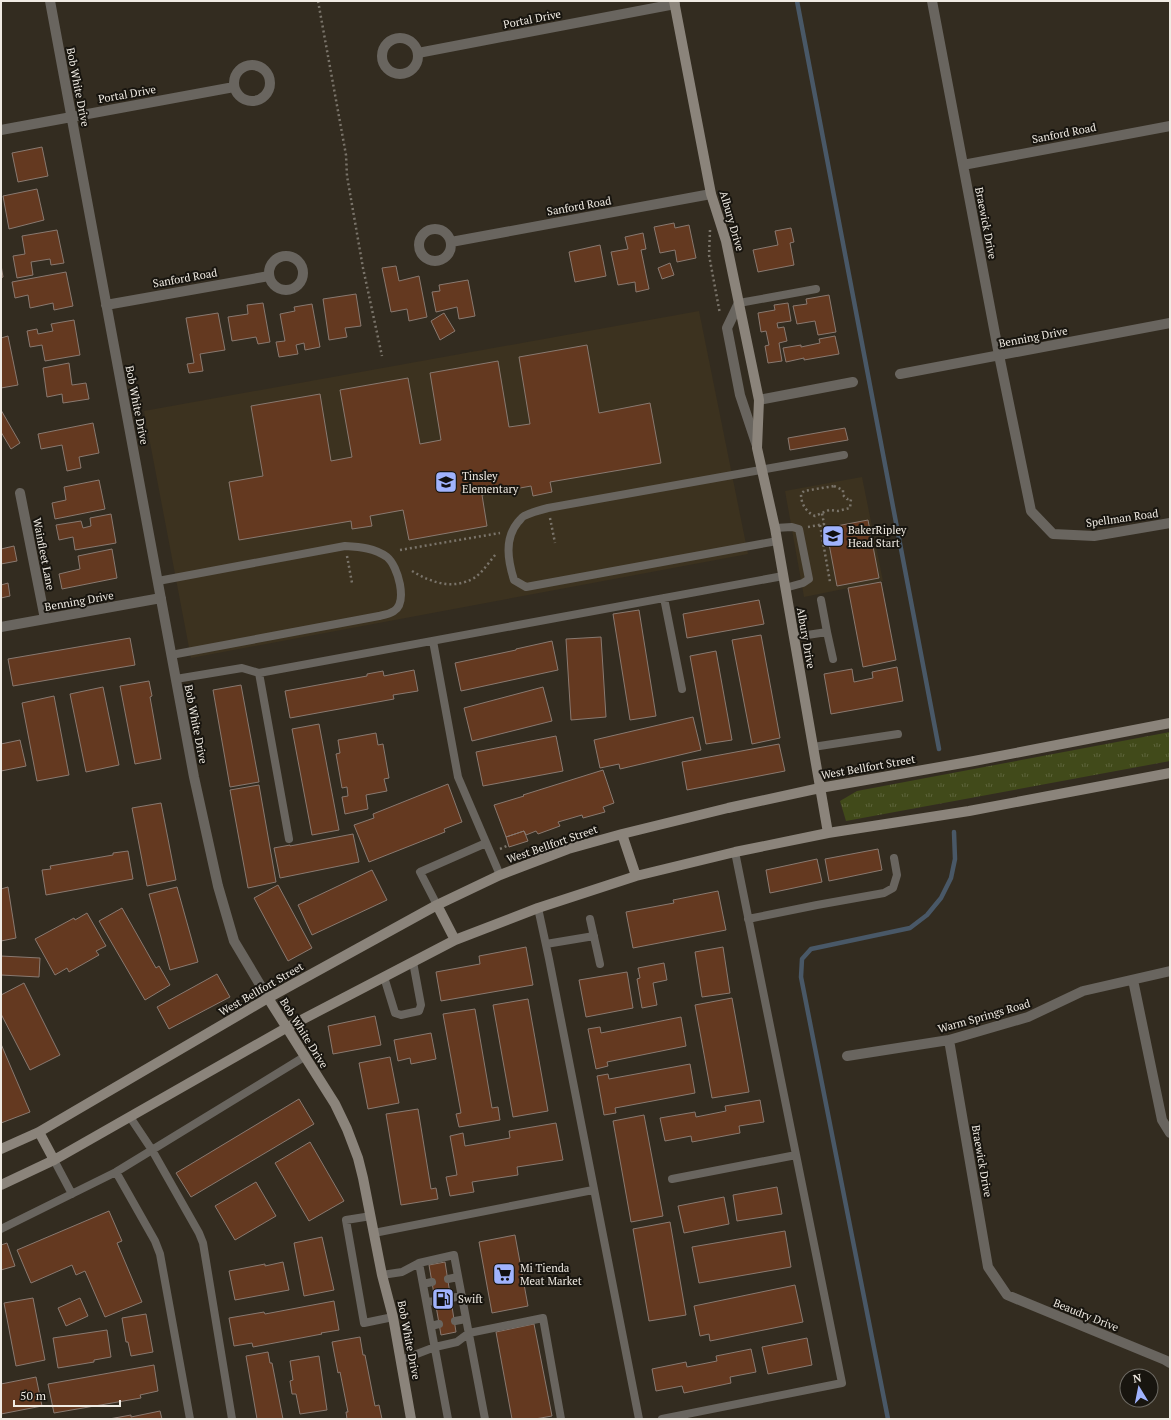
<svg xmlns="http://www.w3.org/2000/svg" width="1171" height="1420" font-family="'PT Serif',serif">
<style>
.built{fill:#3c321f}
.grass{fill:url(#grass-tufts)}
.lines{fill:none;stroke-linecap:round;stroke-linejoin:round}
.stream{stroke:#495867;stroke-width:4.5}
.building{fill:#643920;stroke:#897970}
.path{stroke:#7a746a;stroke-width:2.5;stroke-dasharray:2 3;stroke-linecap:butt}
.lane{stroke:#69655f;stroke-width:8}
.street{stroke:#69655f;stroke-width:10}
.secondary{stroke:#8b847b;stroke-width:10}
.labels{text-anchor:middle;stroke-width:4;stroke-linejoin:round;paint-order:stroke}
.street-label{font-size:11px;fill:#f0ebe3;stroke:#18150f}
.poi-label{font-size:11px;fill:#f0ebe3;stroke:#18150f;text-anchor:start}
</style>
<defs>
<pattern id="grass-tufts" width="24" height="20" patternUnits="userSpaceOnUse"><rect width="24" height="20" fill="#414a1a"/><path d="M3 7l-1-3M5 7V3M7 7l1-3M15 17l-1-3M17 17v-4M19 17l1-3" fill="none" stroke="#5d643b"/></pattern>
</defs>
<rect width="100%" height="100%" fill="#332c20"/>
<path class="built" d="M699 311 748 554 191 658 144 411Z
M862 477 883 581 804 597 785 491Z"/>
<path class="grass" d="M1170 732V761L846 821 840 801 857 791Z"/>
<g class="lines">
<path class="stream" d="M797 1 939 749
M888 1419 801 977 802 959 811 949 910 928 927 915 941 898 951 878 955 859 954 832"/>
</g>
<path class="building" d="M42 147 48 176 18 182 12 153Z
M37 189 44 220 9 229 3 196Z
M674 223 675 228 689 225 696 258 677 262 675 250 660 253 654 227Z
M791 228 794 242 790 243 794 265 758 272 753 250 778 245 775 231Z
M57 230 64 263 51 265 50 259 31 262 33 275 17 278 13 256 25 254 22 236Z
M643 233 646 249 641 250 649 289 636 292 635 282 618 285 611 252 628 249 625 237Z
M600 245 606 276 575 282 569 252Z
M670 263 674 275 662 279 658 268Z
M1 265 3 277 1 278Z
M396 266 399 281 419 276 427 317 409 321 407 309 391 312 382 268Z
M66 272 73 306 54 310 53 303 30 308 28 295 15 298 12 282Z
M468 280 475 316 459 319 457 307 436 312 432 292 440 291 439 285Z
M356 294 361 326 345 328 347 337 329 340 323 299Z
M829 295 836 332 818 335 815 321 797 324 793 306 807 304 806 299Z
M263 303 270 342 258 344 256 337 232 341 228 317 248 314 247 305Z
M788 303 791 321 777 323 778 328 784 327 787 341 779 343 782 361 768 363 765 346 769 345 766 331 761 332 758 313 775 310 774 305Z
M312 304 320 347 305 350 304 343 296 345 298 354 279 357 276 342 285 341 280 314 295 311 294 307Z
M218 313 225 350 200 354 203 371 189 373 187 364 194 363 186 318Z
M444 313 455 331 440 340 431 321Z
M74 320 80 355 45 361 42 345 30 347 27 331 37 329 38 334 53 331 51 324Z
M8 336 18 385 1 388V338Z
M835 336 839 354 804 360V358L786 362 783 348 801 345V347L820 343 819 339Z
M587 345 599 413 650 403 661 463 550 482 552 492 533 496 531 486 482 495 487 526 409 540 403 510 370 516 372 526 352 529 351 521 239 540 229 482 263 476 251 406 320 394 331 461 352 457 340 390 408 378 420 444 441 440 430 373 498 361 509 427 530 424 519 357Z
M69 363 72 385 86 383 89 399 63 403 62 394 47 397 43 368Z
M1 410 20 443 11 449 1 432Z
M93 423 99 453 79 457 81 468 67 471 62 445 41 449 38 434Z
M845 428 848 440 790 450 788 438Z
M99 480 105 509 55 519 52 503 66 500 64 487Z
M111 514 116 543 75 550 73 537 59 540 56 525 81 521 83 528 91 526 90 518Z
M868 520 879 578 837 586 826 528Z
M14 546 17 561 1 564V549Z
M112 549 117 578 62 589 59 574 80 569 78 556Z
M881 582 896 660 863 667 848 588Z
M8 583 10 596 1 598V585Z
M759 600 764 624 687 638 683 614Z
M639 610 656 716 630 720 613 614Z
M761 635 780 738 752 744 732 640Z
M601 637 606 717 571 720 566 639Z
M130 638 135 665 13 686 8 659Z
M552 641 558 670 461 691 455 663 516 650V649Z
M716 651 732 740 706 744 690 656Z
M897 667 903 701 831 714 824 674 852 669 854 682 873 678 872 672Z
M414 670 418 691 393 695 394 699 290 718 285 691 367 676V674L383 671 384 676Z
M149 681 152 696 150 697 161 759 135 764 120 686Z
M241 685 259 782 230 787 213 690Z
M103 687 119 765 86 772 70 694Z
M543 687 552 721 472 741 464 708Z
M54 696 69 775 37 781 22 703Z
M693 717 701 750 620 769 619 764 600 768 594 740Z
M319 724 339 830 312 835 292 729Z
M376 733 378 745 383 744 389 778 384 779 387 791 366 795 368 809 345 814 342 797 348 796 347 787 342 788 336 754 340 753 338 740Z
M556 736 563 771 483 786 476 752Z
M20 740 26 766 1 771V744Z
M779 744 785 771 687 790 682 762Z
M603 770 614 803 603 807 605 812 583 818 582 815 558 822 560 826 538 834 536 831 526 835 524 831 506 837 494 805 524 796 523 795Z
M448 784 462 822 444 829 445 832 369 862 354 825 374 818 373 814Z
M259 785 276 882 248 888 230 790Z
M161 803 176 880 147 886 132 808Z
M524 831 528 841 509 847 506 837Z
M353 834 359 862 280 878 274 848 290 845V846Z
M878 849 882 870 829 881 825 859Z
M128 851 133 879 46 895 42 870 51 869 50 866 113 855V853Z
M817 859 822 882 770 893 766 870Z
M372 870 387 900 312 935 298 905Z
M278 885 312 948 288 961 254 898Z
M8 887 16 938 1 941V889Z
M177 887 198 962 170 970 149 894Z
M718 891 726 930 633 948 626 912 674 903 673 900Z
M122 908 156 968 159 966 170 985 145 1000 99 921Z
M87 913 106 946 96 951 99 955 69 972 67 968 55 975 35 939 74 918 75 920Z
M526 947 533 985 441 1001 436 972 480 964 479 956Z
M723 947 730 993 702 997 695 952Z
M1 956 40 958 39 977 1 975Z
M664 963 667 980 653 983 657 1005 642 1008 637 979 640 978 638 968Z
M627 972 633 1008 586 1017 579 980Z
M217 974 230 997 169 1029 157 1007Z
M24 983 60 1055 30 1070 1 1014V995Z
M732 998 749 1092 712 1098 695 1005Z
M528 999 548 1111 513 1117 493 1005Z
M475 1009 492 1108 498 1107 500 1120 459 1127 456 1114 461 1113 443 1014Z
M375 1016 381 1045 333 1054 328 1026Z
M681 1017 686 1046 607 1062 608 1066 596 1069 588 1029 600 1027 601 1033Z
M431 1033 436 1059 411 1064 410 1058 398 1061 394 1040Z
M1 1044 30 1112 1 1123Z
M390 1057 399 1103 368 1109 359 1063Z
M690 1064 695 1093 615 1108 616 1113 604 1115 597 1076 608 1074 609 1079Z
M299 1099 314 1124 191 1197 176 1173Z
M760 1100 764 1122 739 1126 740 1133 692 1142 691 1136 665 1141 660 1118 695 1112 696 1117 726 1111 725 1106Z
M418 1109 431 1189 436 1188 438 1199 401 1205 386 1114Z
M644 1115 663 1216 631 1222 613 1121Z
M556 1123 563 1160 517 1167 518 1175 472 1182 474 1192 450 1196 446 1177 457 1175 450 1136 463 1133 465 1146 510 1138 509 1131Z
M310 1142 344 1201 309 1221 275 1163Z
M256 1182 276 1216 235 1240 215 1206Z
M777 1187 782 1214 737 1221 733 1195Z
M724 1197 729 1224 684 1233 678 1206Z
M109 1211 122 1241 117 1243 142 1302 105 1317 85 1271 76 1275 72 1265 31 1283 17 1250Z
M670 1222 686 1315 649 1321 633 1229Z
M785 1231 791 1267 699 1283 692 1247Z
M515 1235 528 1306 492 1313 479 1242Z
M322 1237 334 1290 304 1296 294 1243Z
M7 1243 15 1266 1 1270V1245Z
M283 1262 289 1290 235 1300 229 1271 265 1264V1266Z
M445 1262 456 1332 441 1335 429 1265Z
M795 1285 803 1322 710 1341 709 1334 700 1336 694 1306Z
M33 1298 45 1360 16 1366 4 1303Z
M80 1298 88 1316 66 1326 58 1308Z
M334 1301 339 1330 321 1333 322 1334 253 1347 252 1343 234 1346 229 1318 264 1312 265 1314Z
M146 1314 153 1352 131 1356 128 1342H126L122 1318Z
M534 1324 552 1416 535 1419H512L496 1332Z
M107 1330 111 1357 94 1360V1362L58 1368 53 1338Z
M360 1337 363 1355H365L375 1406 379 1405 382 1419H347L346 1412H348L340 1372 338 1373 332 1342Z
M807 1338 812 1365 768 1374 762 1347Z
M751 1349 756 1372 730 1377 731 1383 684 1393 682 1386 656 1391 652 1369 686 1362 687 1367 717 1361 716 1356Z
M268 1352 270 1363H272L283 1419H257L246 1356Z
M319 1356 327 1410 300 1414 296 1394H292L290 1381 293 1380 290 1361Z
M154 1365 158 1391 140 1395 141 1398 54 1413 48 1384Z
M36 1377 42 1406 1 1414V1384Z
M160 1411 162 1419H109L131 1415V1417Z"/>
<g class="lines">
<path class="path" d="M318 1 346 155 347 176 363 268 382 356
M710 230 709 255 720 314
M834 486 843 490V495L847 499H851L850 508 838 511 829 510 815 516C806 512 801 504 801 494L804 491Z
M550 518 555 543
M820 525 830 582
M808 527 824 524 822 513
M400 550 500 533
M347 556 352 583
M412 571C432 583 453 590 474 578 483 572 489 562 496 554
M500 849 509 845"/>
<path class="lane" d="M739 303 816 289
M775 528 792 527 799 529 809 579 803 583 785 588
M777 541 526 587 514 580C508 561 504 539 518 522 520 520 522 517 524 516 532 512 540 510 548 508L844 455
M158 581 345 546C361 547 374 548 387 557 398 566 408 602 394 611 390 614 384 615 379 616L171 655
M664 598 682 689
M827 632 833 659
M794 637 827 632 821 600
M433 641 458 777 500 875
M259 673 289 839
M176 679 242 668 259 673 783 576
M813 747 898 734
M437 905 420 872 486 843
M538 908 549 959 639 1419
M590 919 600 964
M748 919 817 905 884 893 893 888 897 875 894 858
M546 944 594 936
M384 977 395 1013 401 1015 419 1011 421 1005 413 962
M130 1117 152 1150 199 1233 203 1243 232 1419
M54 1160 72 1194
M116 1172 155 1241 160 1254 190 1419
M672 1179 796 1155
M371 1216 346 1220 364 1323 393 1317
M1 1229 116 1172 304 1057
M374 1233 593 1190
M419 1263 448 1419
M382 1275 402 1272 419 1263 454 1255 485 1419
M448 1279 458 1277
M423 1284 432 1282
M451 1298 462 1296
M427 1302 435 1301
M455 1321 466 1319
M431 1326 439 1324
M401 1360 435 1347 457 1342 469 1333 543 1318 561 1419
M662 1419 842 1383 735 852"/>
<path class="street" d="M50 1 194 777 218 886 234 941 268 998
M932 1 999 355 1031 511 1053 534 1094 536 1170 523
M382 56a18 18 0 1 1 36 0a18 18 0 1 1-36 0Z
M418 53 675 4
M234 83a18 18 0 1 1 36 0a18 18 0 1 1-36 0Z
M1 130 234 87
M963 165 1170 126
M419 245a16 16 0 1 1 32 0a16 16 0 1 1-32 0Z
M451 242 711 194
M269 273a17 17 0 1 1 34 0a17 17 0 1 1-34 0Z
M739 303 727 328 740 395 757 446
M106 305 269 276
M900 374 1170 323
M759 400 853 382
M20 493 45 619
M1 627 161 598
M1133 980 1162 1120 1170 1133
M949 1040 988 1267 1007 1295 1165 1360 1170 1363
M847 1056 949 1040 1028 1017 1083 991 1170 971"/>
<path class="secondary" d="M674 1 711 194 726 241 759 400 757 448 775 528 828 833
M622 834 636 876
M437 905 455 940
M268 998 335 1104 347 1129 358 1158 363 1178 382 1275 393 1317 411 1419
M39 1132 54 1160
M1 1149 39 1132 268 998 437 905 500 875 568 849 622 834 728 808 820 788 974 761 1170 723
M1 1185 54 1160 286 1028 455 940 538 908 636 876 735 852 828 833 969 811 1170 773"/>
</g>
<defs>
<g id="school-square" transform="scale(1.15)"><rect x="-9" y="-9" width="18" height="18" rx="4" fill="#a0b3fd" stroke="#18150f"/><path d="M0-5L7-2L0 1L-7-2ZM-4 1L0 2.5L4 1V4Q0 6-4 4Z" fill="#111"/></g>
<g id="supermarket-square" transform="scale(1.15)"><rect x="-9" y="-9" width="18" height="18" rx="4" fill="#a0b3fd" stroke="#18150f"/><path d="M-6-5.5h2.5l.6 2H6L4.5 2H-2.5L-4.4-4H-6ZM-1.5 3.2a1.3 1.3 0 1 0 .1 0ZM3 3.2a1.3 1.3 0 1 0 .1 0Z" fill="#111"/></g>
<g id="fuel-square" transform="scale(1.15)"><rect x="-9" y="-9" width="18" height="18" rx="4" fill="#a0b3fd" stroke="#18150f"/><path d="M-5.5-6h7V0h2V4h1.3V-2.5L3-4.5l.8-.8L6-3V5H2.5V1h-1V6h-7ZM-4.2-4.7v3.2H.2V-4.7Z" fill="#111"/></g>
</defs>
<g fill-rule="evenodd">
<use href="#school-square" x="446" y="482"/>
<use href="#school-square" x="833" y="536"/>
<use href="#supermarket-square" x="504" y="1274"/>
<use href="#fuel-square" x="443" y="1299"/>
</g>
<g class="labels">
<g class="street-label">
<text transform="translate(532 19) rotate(-11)" y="4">Portal Drive</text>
<text transform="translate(78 87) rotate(79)" y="4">Bob White Drive</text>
<text transform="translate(127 94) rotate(-10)" y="4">Portal Drive</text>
<text transform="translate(1064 133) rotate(-11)" y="4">Sanford Road</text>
<text transform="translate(579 206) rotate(-10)" y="4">Sanford Road</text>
<text transform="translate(732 221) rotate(74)" y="4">Albury Drive</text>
<text transform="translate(986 223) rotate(79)" y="4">Braewick Drive</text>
<text transform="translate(185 278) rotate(-10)" y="4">Sanford Road</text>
<text transform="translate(1033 337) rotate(-11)" y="4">Benning Drive</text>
<text transform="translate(137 405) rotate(79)" y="4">Bob White Drive</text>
<text transform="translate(1122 518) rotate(-8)" y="4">Spellman Road</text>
<text transform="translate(44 554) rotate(79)" y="4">Wainfleet Lane</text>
<text transform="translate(79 601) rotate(-10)" y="4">Benning Drive</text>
<text transform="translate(806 638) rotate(80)" y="4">Albury Drive</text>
<text transform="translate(196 724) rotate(79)" y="4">Bob White Drive</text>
<text transform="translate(868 767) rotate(-10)" y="4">West Bellfort Street</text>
<text transform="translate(552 844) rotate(-19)" y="4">West Bellfort Street</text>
<text transform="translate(261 989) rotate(-30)" y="4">West Bellfort Street</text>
<text transform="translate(984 1016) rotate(-16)" y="4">Warm Springs Road</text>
<text transform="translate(304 1033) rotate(58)" y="4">Bob White Drive</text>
<text transform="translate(982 1161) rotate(80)" y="4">Braewick Drive</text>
<text transform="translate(1086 1315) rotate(22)" y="4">Beaudry Drive</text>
<text transform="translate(409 1340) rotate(79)" y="4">Bob White Drive</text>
</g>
<g class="poi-label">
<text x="462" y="480">Tinsley<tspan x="462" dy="13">Elementary</tspan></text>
<text x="848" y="534">BakerRipley<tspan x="848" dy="13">Head Start</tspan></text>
<text x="520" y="1272">Mi Tienda<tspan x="520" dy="13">Meat Market</tspan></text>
<text x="458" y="1303">Swift</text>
</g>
</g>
<rect width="1171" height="1420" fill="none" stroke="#f0ebe3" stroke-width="4"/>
<g transform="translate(1139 1388) rotate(350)"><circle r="19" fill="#18150f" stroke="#6e6b64"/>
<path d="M0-3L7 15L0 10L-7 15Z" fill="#a0b3fd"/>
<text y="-6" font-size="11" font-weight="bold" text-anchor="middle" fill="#f0ebe3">N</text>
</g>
<path d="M14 1400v6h106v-6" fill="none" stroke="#f0ebe3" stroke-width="2"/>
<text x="20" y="1400" font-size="12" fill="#f0ebe3" stroke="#18150f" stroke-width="3" paint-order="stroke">50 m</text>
</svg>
